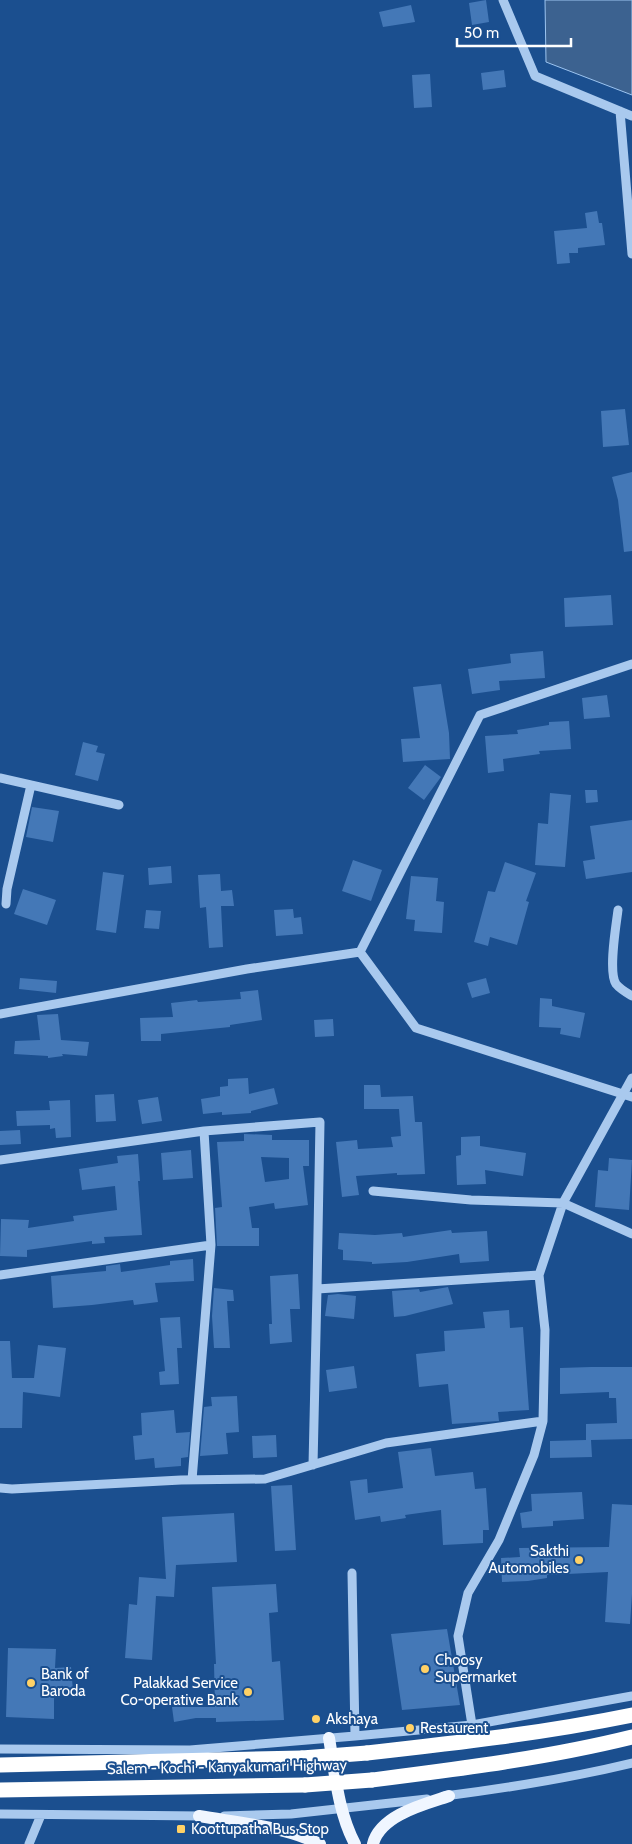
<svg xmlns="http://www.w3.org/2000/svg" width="632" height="1844" font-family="Cabin,sans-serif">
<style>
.water{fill:#3c6290;stroke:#9cc4f0}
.building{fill:#4478b7;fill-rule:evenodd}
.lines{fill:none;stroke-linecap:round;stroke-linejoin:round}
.minor{stroke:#a9c9ee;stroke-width:9}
.major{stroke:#f0f6ff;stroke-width:12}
.highway{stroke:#fff;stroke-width:15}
.highway-bridge{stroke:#fff;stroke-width:15}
.poi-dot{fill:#ffd166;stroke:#1b4f8f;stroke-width:2}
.labels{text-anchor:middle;stroke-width:4;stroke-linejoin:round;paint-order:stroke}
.poi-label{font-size:15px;fill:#fff;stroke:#1b4f8f;text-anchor:start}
.street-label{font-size:15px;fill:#fff;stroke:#1b4f8f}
</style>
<rect width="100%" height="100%" fill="#1b4f8f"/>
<path class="water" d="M545 0H632V95L546 62Z"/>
<path class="building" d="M486 0 489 22 472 25 469 3Z
M411 5 415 22 383 27 379 12Z
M504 70 506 87 483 90 481 73Z
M430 74 432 107 414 108 412 75Z
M597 211 599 223H602L605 245 578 248V253H569L570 263 557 264 554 231 587 228 585 213Z
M625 409 629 445 603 447 601 411Z
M632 472V551L624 552 618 500 612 477Z
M611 595 613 625 565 627 564 598Z
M543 651 545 678 499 681 500 690 472 694 468 669 511 663 510 654Z
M441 684 449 733 450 759 403 762 401 739 420 738 413 687Z
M607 695 610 717 584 719 582 698Z
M569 721 571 749 539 751 540 754 503 759 504 771 488 773 485 736 518 734 517 730 549 725V722Z
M83 742 98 746 96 752 105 754 98 781 75 775Z
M425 765 441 777 424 800 408 788Z
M585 790H597L598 802 586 803Z
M550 793 571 795 565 867 535 865 538 823 548 824Z
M32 807 59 811 53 842 26 837Z
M632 820V872L586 879 583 861 595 859 590 826Z
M353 860 382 870 371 901 342 891Z
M505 862 536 873 526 901 529 902 517 945 490 937 488 946 474 942 488 891 495 892Z
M171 866 172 883 149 885 148 868Z
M103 872 124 875 116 933 96 930Z
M220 874 221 891 232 890 234 906H221L223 947 209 948 206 907 200 908 198 875Z
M411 876 438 878 436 901 444 902 442 933 414 931 415 920 406 919Z
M23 889 56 900 47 925 14 914Z
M293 909 294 918 301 917 303 934 276 936 274 910Z
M146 910 161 911 159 929 144 928Z
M20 978 57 981 56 993 19 989Z
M486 978 490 993 472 998 467 983Z
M258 990 262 1020 230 1025V1027L161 1034V1041H141L140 1018 173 1017 171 1003 197 1000 198 1002 241 999 240 992Z
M540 998 552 999V1006L585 1013 580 1038 560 1034 561 1028 539 1027Z
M58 1014 61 1040 89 1042 87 1056 62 1054 63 1056 48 1058V1056L14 1054 15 1041 40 1040 37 1015Z
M333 1019 334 1036 315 1037 314 1020Z
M248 1078 249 1094 274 1088 278 1104 251 1111V1113L222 1115V1112L203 1114 201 1099 220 1096V1087L228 1086V1079Z
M364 1085H380L381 1097 413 1096 415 1122H422L425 1174 397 1175V1173L356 1176 359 1195 342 1197 336 1142 357 1140 358 1149 393 1147 391 1137 401 1136 399 1109H364Z
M114 1094 116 1121 96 1122 95 1095Z
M158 1097 162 1121 142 1124 138 1100Z
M70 1100 71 1137 56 1138 55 1128 50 1129V1125L17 1126 16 1111 50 1110 49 1101Z
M20 1130 21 1144 0 1145V1131Z
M244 1134 272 1135V1140H309V1166H303L308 1205 275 1209 274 1203 249 1207 252 1228H259V1246H217L215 1208 222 1207 217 1142 244 1141ZM261 1157 289 1158V1179L265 1182Z
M480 1136V1146L526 1153 523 1176 485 1170 486 1184 457 1185 456 1156 461 1155V1137Z
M191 1150 193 1178 163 1180 161 1153Z
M138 1154 140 1181H138L142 1235 104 1237 105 1243 92 1244V1241L27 1250V1257L0 1256 1 1219 29 1220 28 1228 74 1221 73 1216 117 1210 115 1186 82 1190 79 1169 118 1163 117 1156Z
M609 1158 632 1160 629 1210 595 1207 598 1170 608 1171Z
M451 1230 452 1233 487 1231 489 1261 460 1263 459 1254 407 1262 372 1264V1262L343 1260V1250L338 1249 339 1233 375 1235 402 1233 403 1237Z
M193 1259 194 1281 155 1283 158 1302 134 1305 133 1300 92 1305 53 1308 51 1276 106 1271V1266L120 1264 121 1272 170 1265V1261Z
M298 1274 300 1309H290L292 1342 270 1344 269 1324H272L270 1276Z
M448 1287 453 1304 405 1316 394 1317 392 1291 419 1289 420 1292Z
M214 1288 233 1290 234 1301H227L230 1348H214L212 1316Z
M338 1294 356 1296 354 1319 325 1316 328 1295Z
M509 1310 510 1328 523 1327 529 1410 498 1412 499 1421 452 1424 448 1384 419 1387 416 1354 445 1351 444 1331 485 1328 483 1312Z
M180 1317 182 1348H177L179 1384 160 1385 159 1372 165 1371 160 1318Z
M0 1341H10L12 1378H34L38 1345 66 1348 60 1397 23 1392 22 1428H0Z
M354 1366 357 1388 329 1392 326 1370Z
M591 1367H632V1439L591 1440 592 1457 550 1458V1441L586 1440V1424L617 1423 616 1398H609V1392L560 1394V1368Z
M237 1396 239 1432 226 1433 228 1454 200 1456 204 1407 212 1406 211 1397Z
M174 1410 176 1433 190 1432 188 1457 181 1458V1466L155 1468 154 1458 135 1460 133 1436 142 1435 141 1413Z
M276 1435 277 1457 253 1458 252 1436Z
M431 1448 435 1476 473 1472 475 1489 486 1488 489 1530H483V1543L443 1545 441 1510 405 1515 406 1518 381 1522 380 1516 355 1520 350 1481 367 1479 368 1493 403 1488 398 1452Z
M292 1485 296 1550 275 1551 271 1486Z
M582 1492 584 1519 553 1521V1526L522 1528 520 1513 532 1511 531 1494Z
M612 1504 632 1505V1594L630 1624 605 1622 608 1572 547 1575V1578L528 1581 502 1582 501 1558 520 1557 519 1548 609 1547Z
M234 1513 237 1562 176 1565 174 1597 156 1596 152 1660 125 1658 129 1604 137 1605 139 1577 166 1579 162 1517Z
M276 1584 278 1612 269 1613 272 1662 280 1661 284 1720 216 1722V1718H196L174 1722 172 1707H215L214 1664H216L212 1587Z
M447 1629 460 1705 402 1710 391 1634Z
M8 1648 56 1649 55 1668 71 1667 73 1691 54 1692V1719L6 1717Z"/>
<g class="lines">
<path class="minor" d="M503 0 535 76 632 116
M620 111 632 254
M0 778 119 805
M6 904 7 889 31 785
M618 910C616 926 608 972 616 984 620 989 627 993 632 996
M360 952 416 1028 632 1097
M0 1014 247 969 360 952 480 715 632 664
M204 1131 211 1245
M0 1160 204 1131 320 1122 317 1289 539 1275
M373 1191 471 1200 563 1203 632 1234
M0 1275 211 1245 192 1480
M313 1465 317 1289
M0 1488 12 1489 181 1480 265 1479 386 1443 543 1421
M352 1573 355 1736
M472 1725 458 1636 468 1593 499 1540 534 1455 543 1421 545 1330 539 1275 563 1203 632 1078
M0 1749 190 1750 355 1736 472 1725 632 1696
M445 1796C508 1788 570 1778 632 1763
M0 1814 203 1816
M224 1816 291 1814 427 1799
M29 1844 41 1815"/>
<path class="major" d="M329 1738C335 1773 338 1812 355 1844
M199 1816C240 1823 282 1826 320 1844
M373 1844C380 1815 425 1804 449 1796"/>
<path class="highway" d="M367 1753C456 1743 544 1733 632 1715
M0 1765 302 1758
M372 1780C459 1769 547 1758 632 1737
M0 1790 305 1785"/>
<path class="highway-bridge" d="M302 1758 367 1753
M305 1785 372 1780"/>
</g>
<g class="poi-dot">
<circle cx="579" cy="1560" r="5"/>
<circle cx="425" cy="1669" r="5"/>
<circle cx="31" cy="1683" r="5"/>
<circle cx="248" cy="1692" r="5"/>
<circle cx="316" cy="1719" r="5"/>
<circle cx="410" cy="1728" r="5"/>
<rect x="176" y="1824" width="10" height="10" rx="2.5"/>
</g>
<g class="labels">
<g class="poi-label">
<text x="569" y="1556" text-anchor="end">Sakthi<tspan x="569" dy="17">Automobiles</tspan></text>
<text x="435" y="1665">Choosy<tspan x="435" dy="17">Supermarket</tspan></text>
<text x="41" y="1679">Bank of<tspan x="41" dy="17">Baroda</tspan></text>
<text x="238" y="1688" text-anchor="end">Palakkad Service<tspan x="238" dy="17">Co-operative Bank</tspan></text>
<text x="326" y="1724">Akshaya</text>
<text x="420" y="1733">Restaurent</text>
<text x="191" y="1834">Koottupatha Bus Stop</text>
</g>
<g class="street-label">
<text transform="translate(227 1767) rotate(-1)" y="5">Salem - Kochi - Kanyakumari Highway</text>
</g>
</g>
<path d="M457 38v8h114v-8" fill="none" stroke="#ffffff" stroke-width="2.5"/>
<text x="464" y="38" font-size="15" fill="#ffffff" stroke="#1b4f8f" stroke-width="4" paint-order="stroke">50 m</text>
</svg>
